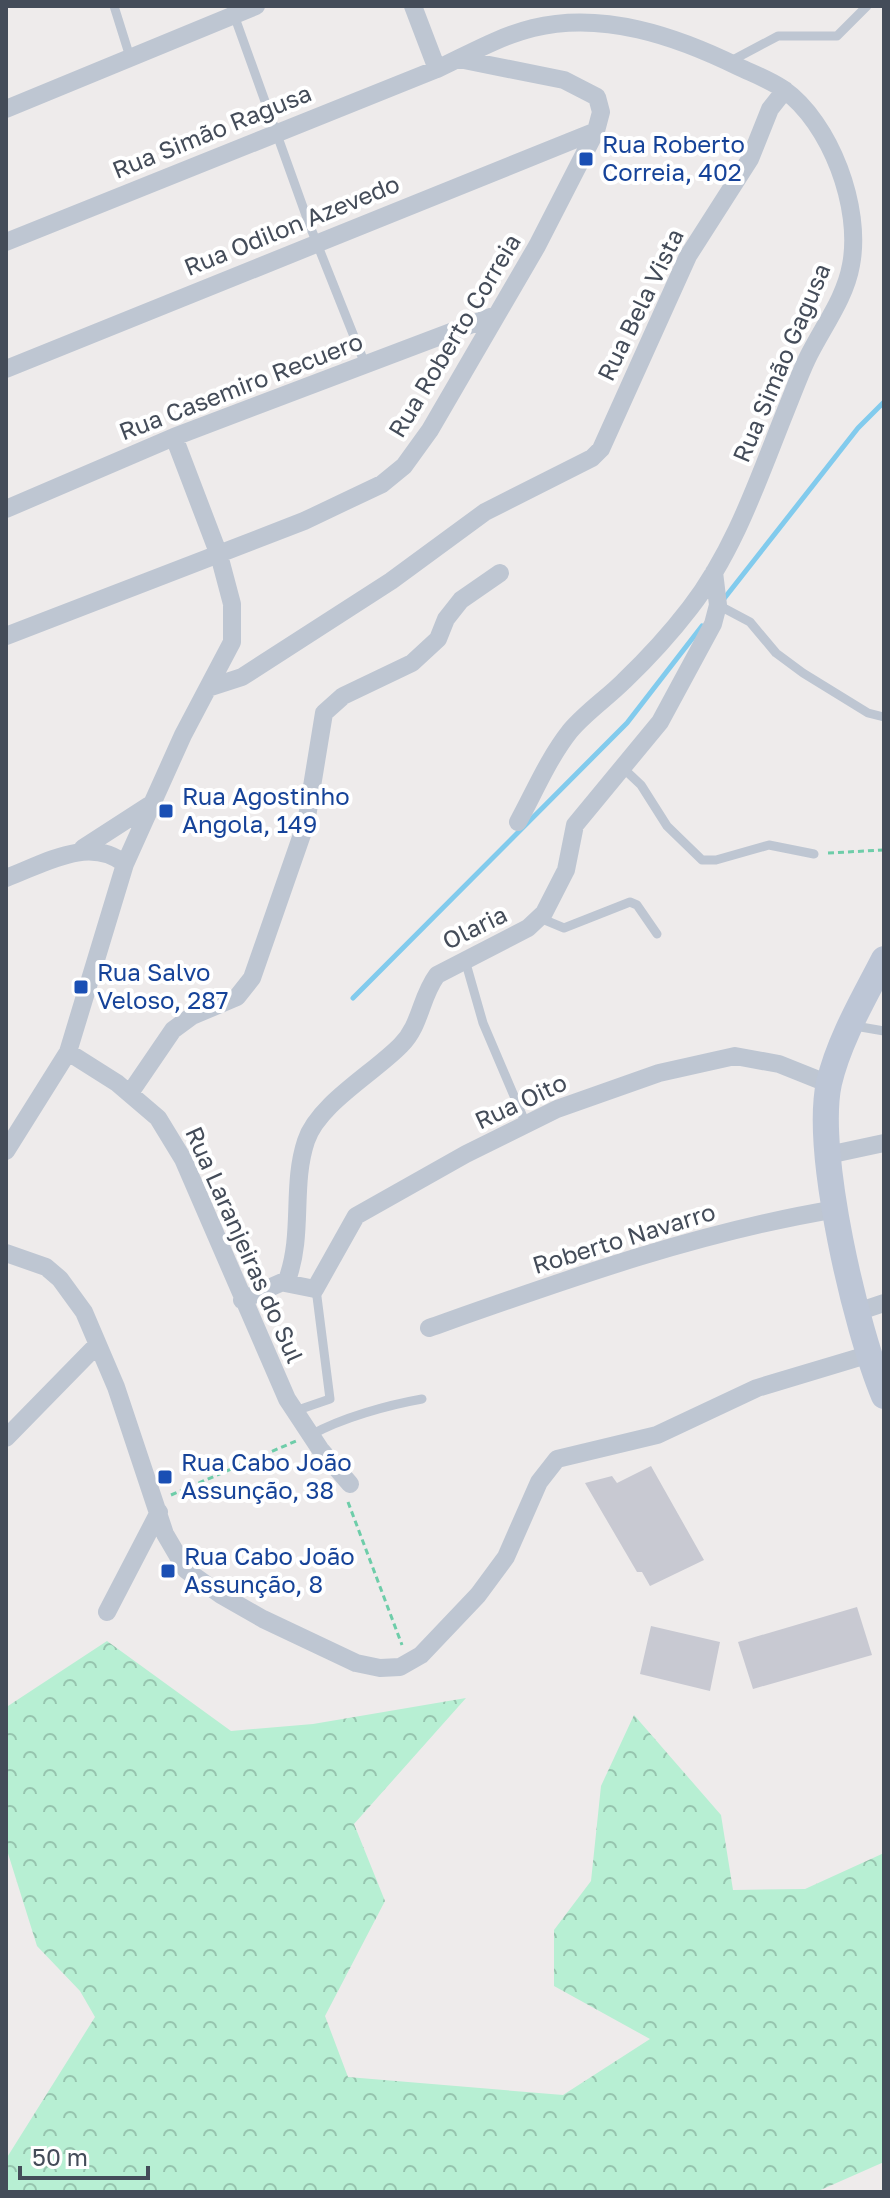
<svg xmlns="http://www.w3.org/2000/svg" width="890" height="2198" font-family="'Golos Text',sans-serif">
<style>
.forest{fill:url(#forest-crowns)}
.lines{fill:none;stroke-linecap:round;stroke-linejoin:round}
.stream{stroke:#82cbed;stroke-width:5}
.building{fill:#c8c9d2}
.path{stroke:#6ecda9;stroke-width:3;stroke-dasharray:6 4;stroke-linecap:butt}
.service{stroke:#bec6d2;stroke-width:9}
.minor{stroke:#bec6d2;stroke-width:18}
.secondary{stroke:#bdc6d6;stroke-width:26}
.transit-dot{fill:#1a4fb4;stroke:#fff;stroke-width:3}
.labels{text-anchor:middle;stroke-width:8;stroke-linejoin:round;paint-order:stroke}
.street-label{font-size:24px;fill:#444c59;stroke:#fff}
.transit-label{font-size:24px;fill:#164399;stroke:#fff;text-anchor:start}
</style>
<defs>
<pattern id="forest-crowns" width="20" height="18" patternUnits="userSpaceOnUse" patternTransform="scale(2)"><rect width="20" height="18" fill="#b7efd3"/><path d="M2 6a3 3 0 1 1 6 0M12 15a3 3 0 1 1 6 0" fill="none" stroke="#96c4ae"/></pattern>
</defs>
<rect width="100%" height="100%" fill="#eeebeb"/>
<path class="forest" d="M107 1641 231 1731 313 1724 466 1698 354 1824 385 1901 325 2016 348 2077 563 2095 650 2039 554 1986V1930L591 1881 601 1786 634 1715 721 1815 733 1890 805 1889 884 1853V2162L816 2192H6V2159L95 2017 80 1991 37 1946 6 1847V1715L8 1706Z"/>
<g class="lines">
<path class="stream" d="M723 600 858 428 884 402
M353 998 627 723 702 626"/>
</g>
<path class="building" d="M651 1466 704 1560 650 1586 642 1572H637L585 1483 612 1476 617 1483Z
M857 1607 872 1655 753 1689 738 1642Z
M651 1626 720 1642 710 1691 640 1674Z"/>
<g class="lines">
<path class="path" d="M828 853 884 850
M171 1495 296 1441
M348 1502 402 1645"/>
<path class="service" d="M114 6 130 57
M234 15 308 221 365 364
M729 62 778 36H837L867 6
M718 605 750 622 776 653 803 673 868 713 884 717
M624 769 641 785 667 826 702 860H716L769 845 814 854
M540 918 564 928 630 902 637 905 657 934
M465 960 483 1023 526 1124
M855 1026 884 1031
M295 1411 330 1399 316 1289
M311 1435C341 1418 388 1405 422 1399"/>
<path class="minor" d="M413 6 437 69
M6 109 256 6
M6 242 437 69C467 55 500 36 533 28 603 11 676 36 739 67 754 74 770 80 783 89 831 123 862 208 851 265 845 299 822 328 807 359 799 376 793 393 786 410 759 477 735 550 690 608 670 634 647 659 624 681 607 698 586 712 570 731 548 759 535 791 518 822
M6 369 596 131
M6 509 174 437 496 315
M6 636 304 521 382 484 404 466 430 430 537 246 596 131 601 112 597 97 564 80 459 59
M208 688 242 677 391 581 485 512 592 458 601 449 688 256 750 159 770 109 785 90
M83 848 148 806
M6 878C44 864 89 835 125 864
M68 1052 117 1083 158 1118 183 1159 287 1399 320 1449 350 1484
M130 1093 173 1030 192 1016 237 997 252 978 306 823 324 713 343 696 412 663 438 639 446 619 461 600 500 573
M6 1151 68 1052 125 864 183 735 232 642V604L219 555 174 437
M828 1155 884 1143
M6 1253 46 1267 60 1279 84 1312 116 1387 165 1534 186 1570 221 1595 263 1619 356 1663 380 1668 400 1667 421 1655 478 1595 506 1557 539 1482 557 1459 657 1435 757 1388 867 1355
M285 1283 315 1289 356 1216 466 1154 557 1109 659 1073 735 1056 779 1064 829 1084
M242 1300 287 1280C304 1234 291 1186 306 1141 318 1104 374 1073 401 1045 421 1025 420 998 437 975L528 928 544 913 566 870 575 825 660 722 713 624 718 605 714 572
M857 1312 884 1303
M429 1328C562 1281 697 1232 837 1209
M6 1438 97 1345
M107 1612 159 1512"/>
<path class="secondary" d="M884 959C864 998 839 1040 829 1083 814 1152 856 1329 884 1396"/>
</g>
<g class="transit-dot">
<rect x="578" y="151" width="16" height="16" rx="4"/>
<rect x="158" y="803" width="16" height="16" rx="4"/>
<rect x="73" y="979" width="16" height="16" rx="4"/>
<rect x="157" y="1469" width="16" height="16" rx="4"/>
<rect x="160" y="1563" width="16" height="16" rx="4"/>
</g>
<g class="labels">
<g class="street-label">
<text transform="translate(212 132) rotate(-22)" y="8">Rua Simão Ragusa</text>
<text transform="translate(292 226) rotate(-22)" y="8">Rua Odilon Azevedo</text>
<text transform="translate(641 305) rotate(-64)" y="8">Rua Bela Vista</text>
<text transform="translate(455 336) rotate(-59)" y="8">Rua Roberto Correia</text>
<text transform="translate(782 363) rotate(-67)" y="8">Rua Simão Gagusa</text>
<text transform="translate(241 387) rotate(-21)" y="8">Rua Casemiro Recuero</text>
<text transform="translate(475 928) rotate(-26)" y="8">Olaria</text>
<text transform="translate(521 1102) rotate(-25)" y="8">Rua Oito</text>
<text transform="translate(624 1239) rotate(-17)" y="8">Roberto Navarro</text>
<text transform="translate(244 1245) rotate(66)" y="8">Rua Laranjeiras do Sul</text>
</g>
<g class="transit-label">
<text x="602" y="153">Rua Roberto<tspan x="602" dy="28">Correia, 402</tspan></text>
<text x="182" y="805">Rua Agostinho<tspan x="182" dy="28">Angola, 149</tspan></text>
<text x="97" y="981">Rua Salvo<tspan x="97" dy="28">Veloso, 287</tspan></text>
<text x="181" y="1471">Rua Cabo João<tspan x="181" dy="28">Assunção, 38</tspan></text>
<text x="184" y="1565">Rua Cabo João<tspan x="184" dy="28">Assunção, 8</tspan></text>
</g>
</g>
<rect width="890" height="2198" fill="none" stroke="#444c59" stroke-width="16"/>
<path d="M20 2166v12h128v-12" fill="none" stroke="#444c59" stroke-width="4"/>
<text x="32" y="2166" font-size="24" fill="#444c59" stroke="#ffffff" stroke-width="6" paint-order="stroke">50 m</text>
</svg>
